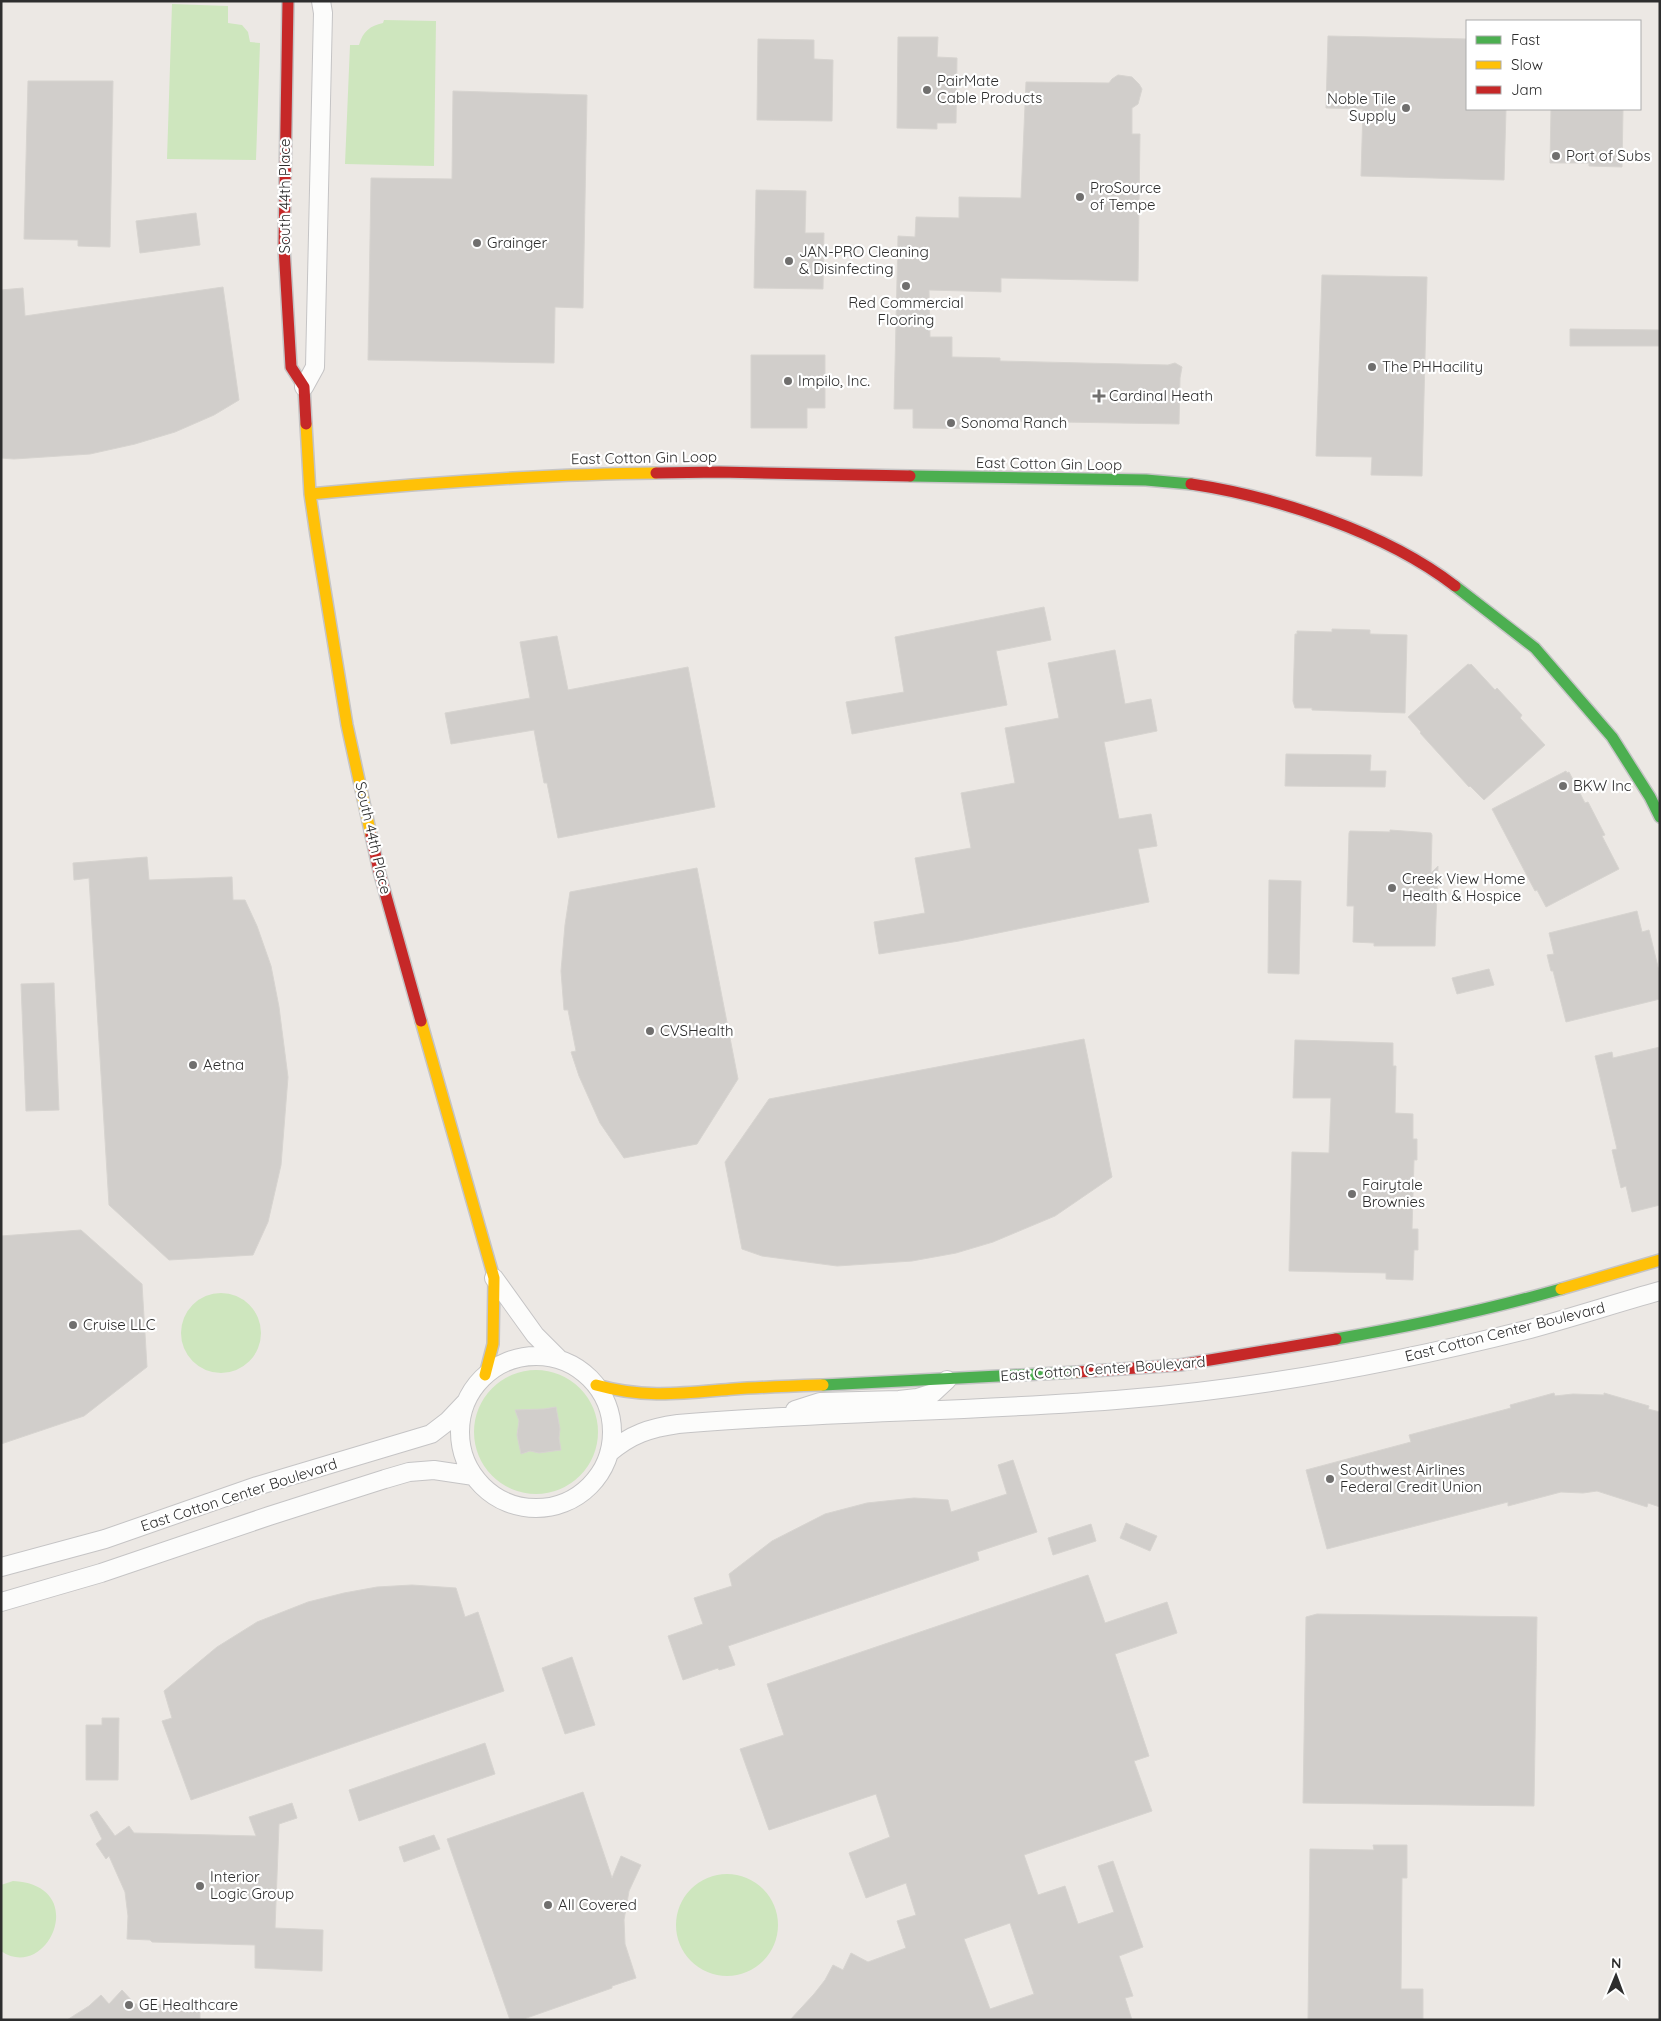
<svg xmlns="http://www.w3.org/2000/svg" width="1661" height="2021" font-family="Quicksand,sans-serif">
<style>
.green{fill:#cee6be}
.building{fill:#d1cecb;stroke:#d7d4d0;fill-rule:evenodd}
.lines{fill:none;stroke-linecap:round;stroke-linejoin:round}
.street-casing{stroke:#c5c4c5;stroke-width:20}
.fast-casing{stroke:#c5c4c5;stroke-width:14}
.slow-casing{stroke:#c5c4c5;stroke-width:14}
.jam-casing{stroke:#c5c4c5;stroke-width:14}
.street{stroke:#fcfcfb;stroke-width:18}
.fast{stroke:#4caf50;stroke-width:11}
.slow{stroke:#ffc107;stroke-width:11}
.jam{stroke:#c62828;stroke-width:11}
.poi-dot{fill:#706f6e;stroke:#fff;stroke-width:2}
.labels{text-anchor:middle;stroke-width:4.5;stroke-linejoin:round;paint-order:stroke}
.poi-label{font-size:15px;fill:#2e2e2e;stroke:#fff;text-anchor:start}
.street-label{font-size:15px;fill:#2e2e2e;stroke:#fff}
</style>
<rect width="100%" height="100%" fill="#ece8e4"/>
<path class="green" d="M172 4 228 6V23L242 25 248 32 250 42 260 43 256 160 167 159Z
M384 20 436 21 434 166 345 164 350 45H359C363 31 370 26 383 23Z
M181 1333a40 40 0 1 1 80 0a40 40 0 1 1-80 0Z
M474 1432a62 62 0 1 1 124 0a62 62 0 1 1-124 0Z
M676 1925a51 51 0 1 1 102 0a51 51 0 1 1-102 0Z
M13 1881C92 1885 47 1983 1 1951V1885Z"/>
<path class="building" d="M1328 36 1467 39V109H1506L1504 180 1361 176 1363 109 1326 108Z
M898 37H938L937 57 957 58 956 123H937V129L897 128Z
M758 39 814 40V59L833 60 832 121 757 120Z
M1118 75 1132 77 1139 84 1142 89 1138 104 1132 108V134H1140L1138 281 1001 278V292L929 290 930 337H952V357L1000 358V361L1168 365 1175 363 1182 367 1180 378 1179 424 1000 421 999 429 913 428V409H894L898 236 915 237 916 217 959 218V197L1021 198 1026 82 1109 83 1112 79Z
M28 81H113L110 247 78 246V240L24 239Z
M453 91 587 95 583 308 555 307 554 363 368 360 371 178 452 179Z
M1551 109H1623L1622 167 1589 166V163H1550Z
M756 190 806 191 805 233H824L823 289 754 288Z
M196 213 200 245 140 253 136 221Z
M1322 275 1427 277 1422 476 1371 475 1372 457 1316 456Z
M223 287 239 400 214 415 175 432 135 444 90 454 14 459 1 458V290L23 288 25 316Z
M1570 329 1660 330V346H1570Z
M751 355H825V408H807V428H751Z
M1044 607 1051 640 996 651 1007 705 852 734 846 702 904 692 895 637Z
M1332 629 1370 630V634L1407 635 1405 713 1312 710V708H1295L1293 701 1295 634H1297V631L1332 632Z
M557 636 568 690 688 667 715 807 558 838 547 783H544L534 730 451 744 445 713 530 698 520 642Z
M1115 650 1125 704 1151 699 1157 731 1104 742 1119 819 1151 814 1157 846 1138 849 1149 902 959 941 879 954 874 922 925 913 915 858 971 848 961 793 1015 783 1005 728 1059 718 1048 663Z
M1468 664 1470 665 1471 664 1495 690 1497 688 1522 715 1520 718 1545 745 1484 800 1470 786 1469 787 1420 733 1421 732 1408 717Z
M1286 754 1371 755 1370 771H1386L1385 787 1285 786Z
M1566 771 1567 773 1569 772 1585 803 1588 802 1605 835 1602 836 1619 869 1546 907 1537 890 1535 891 1492 809Z
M1390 830 1431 833 1432 835 1431 873 1438 866 1435 946H1374V943L1353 942 1354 906H1347L1349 833 1350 831 1390 832Z
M147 857 149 880 232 877 233 900H245L257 926 271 966 279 1007 288 1077 281 1165 268 1222 253 1255 169 1260 109 1205 89 878 74 880 73 863Z
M697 868 738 1079 697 1144 624 1158 600 1123 579 1076 571 1052 576 1051 568 1010H564L561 971 565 925 570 892Z
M1269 880 1301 881 1299 974 1268 973Z
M1637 911 1642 932 1649 930 1660 975V999L1566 1022 1553 971H1551L1547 955 1554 954 1549 933Z
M1489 969 1494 985 1457 994 1452 978Z
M54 983 59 1110 26 1111 21 984Z
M1084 1039 1112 1177 1055 1216 993 1242 956 1253 912 1261 837 1266 762 1256 742 1249 725 1162 769 1099Z
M1295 1040 1393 1043V1066H1396L1395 1113 1413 1114V1139H1417V1160H1414L1412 1229H1418V1250H1414L1413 1280 1386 1279V1273L1289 1271 1292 1152 1329 1153 1331 1098H1293Z
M1660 1047V1205L1632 1212 1626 1186 1621 1188 1612 1150 1617 1149 1595 1056 1612 1052 1613 1058Z
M81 1230 142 1284 147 1367 84 1416 1 1444V1236Z
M1554 1393 1555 1396 1573 1394 1604 1395V1393L1649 1406 1648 1409 1660 1412V1507L1648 1503 1647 1507 1597 1491 1583 1493 1561 1492 1508 1506V1502L1327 1549 1306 1470 1411 1442 1409 1435 1511 1408 1510 1405Z
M556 1407 560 1429 559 1438 561 1450 539 1453 530 1451 521 1454 517 1435 519 1421 515 1410 544 1409Z
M1013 1460 1037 1532 977 1552 979 1560 728 1646 735 1665 719 1670 718 1668 683 1680 668 1636 703 1624 694 1598 732 1586 729 1574 772 1541 825 1514 867 1503 914 1498 948 1500 951 1512 1007 1494 998 1465Z
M1126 1523 1157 1536 1150 1551 1120 1538Z
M1091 1524 1096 1541 1053 1555 1048 1538Z
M1088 1575 1105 1623 1167 1602 1177 1633 1115 1654 1149 1756 1134 1761 1152 1811 1024 1855 1038 1895 1065 1886 1078 1924 1114 1912 1098 1866 1113 1861 1143 1947 1119 1956 1133 1996 1125 1998 1132 2020H790L814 1994 825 1980 833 1965 843 1970 851 1953 868 1962 906 1948 897 1921 916 1915 906 1883 866 1898 849 1853 890 1837 876 1794 769 1830 740 1749 784 1735 767 1684ZM1010 1923 1034 1994 990 2009 964 1939Z
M412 1585 456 1588 465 1617 478 1612 504 1691 191 1800 162 1721 172 1718 164 1691 217 1647 257 1622 308 1602 344 1593 377 1587Z
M1317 1614 1537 1617 1534 1806 1303 1803 1306 1617Z
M572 1657 595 1725 565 1734 542 1668Z
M102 1718H119L118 1780H86V1725H102Z
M485 1743 495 1774 359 1821 349 1790Z
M583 1792 612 1878 621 1856 641 1865 629 1891 624 1920 625 1944 636 1978 612 1986V1988L521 2020H510L447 1839Z
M292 1803 297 1818 279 1824 275 1928 323 1930 322 1971 255 1968V1945L152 1942 150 1940 127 1939 128 1916 125 1892 109 1856 106 1859 96 1844 102 1839 90 1815 97 1811 115 1836 129 1826 134 1833 256 1836 249 1817Z
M434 1835 440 1849 404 1862 399 1847Z
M1373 1845H1407V1878H1402L1401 1989H1423V2020H1308L1310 1849 1374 1850Z
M122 1990 135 2004 200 2006V2020H67L89 2006 101 1995 109 2004Z"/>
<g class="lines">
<g class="street-casing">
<path id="street" d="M304 387 315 367 323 13 321 1
M494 1278 535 1335 559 1359
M460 1432a76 76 0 1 1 152 0a76 76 0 1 1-152 0Z
M795 1410 820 1402 899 1400 917 1398 933 1393 947 1380
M609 1453C631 1434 650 1428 678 1424 828 1411 978 1412 1127 1399 1263 1388 1399 1362 1530 1329 1574 1317 1617 1303 1660 1291
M1 1567 105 1539 257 1486 431 1434 448 1421 466 1402
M1 1602 101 1573 269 1516 385 1479 409 1472 434 1470 474 1476"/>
</g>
<g class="fast-casing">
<path id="fast" d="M910 476 1146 480 1191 484
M1455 586 1535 648 1612 737 1650 797 1660 817
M1336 1339C1412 1326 1487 1310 1561 1289
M823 1385 1078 1372"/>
</g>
<g class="slow-casing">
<path id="slow" d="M306 424 310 494 316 535 347 725 371 835
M310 494C425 483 540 474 656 473
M421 1021 494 1278 493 1344 485 1375
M1561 1289 1660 1260
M596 1385C646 1399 684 1393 734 1389 764 1387 794 1386 823 1385"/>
</g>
<g class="jam-casing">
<path id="jam" d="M288 1 284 247 291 367 304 387 306 424
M656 473 719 472 910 476
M1191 484C1277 497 1385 532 1455 586
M371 835 379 871 421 1021
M1078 1372 1180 1365 1336 1339"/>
</g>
<use href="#street" class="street"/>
<use href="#fast" class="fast"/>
<use href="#slow" class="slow"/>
<use href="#jam" class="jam"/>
</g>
<g class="poi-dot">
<circle cx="927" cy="90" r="5"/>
<circle cx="1406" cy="108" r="5"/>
<circle cx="1556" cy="156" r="5"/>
<circle cx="1080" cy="197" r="5"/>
<circle cx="477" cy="243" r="5"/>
<circle cx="789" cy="261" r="5"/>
<circle cx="906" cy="286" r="5"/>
<circle cx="1372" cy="367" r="5"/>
<circle cx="788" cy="381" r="5"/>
<path d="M1096.5 388.5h5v5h5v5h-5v5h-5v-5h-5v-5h5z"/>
<circle cx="951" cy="423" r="5"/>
<circle cx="1563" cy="786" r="5"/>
<circle cx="1392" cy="888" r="5"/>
<circle cx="650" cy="1031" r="5"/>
<circle cx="193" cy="1065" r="5"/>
<circle cx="1352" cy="1194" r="5"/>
<circle cx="73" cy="1325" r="5"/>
<circle cx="1330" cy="1479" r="5"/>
<circle cx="200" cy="1886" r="5"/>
<circle cx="548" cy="1905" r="5"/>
<circle cx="129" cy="2005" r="5"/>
</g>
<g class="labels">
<g class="poi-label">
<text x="937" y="86">PairMate<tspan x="937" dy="17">Cable Products</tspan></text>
<text x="1396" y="104" text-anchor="end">Noble Tile<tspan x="1396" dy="17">Supply</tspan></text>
<text x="1566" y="161">Port of Subs</text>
<text x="1090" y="193">ProSource<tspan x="1090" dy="17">of Tempe</tspan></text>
<text x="487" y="248">Grainger</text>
<text x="799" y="257">JAN-PRO Cleaning<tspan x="799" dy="17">&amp; Disinfecting</tspan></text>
<text x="906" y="308" text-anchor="middle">Red Commercial<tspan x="906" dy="17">Flooring</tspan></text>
<text x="1382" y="372">The PHHacility</text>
<text x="798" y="386">Impilo, Inc.</text>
<text x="1109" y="401">Cardinal Heath</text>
<text x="961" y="428">Sonoma Ranch</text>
<text x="1573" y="791">BKW Inc</text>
<text x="1402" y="884">Creek View Home<tspan x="1402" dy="17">Health &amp; Hospice</tspan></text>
<text x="660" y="1036">CVSHealth</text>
<text x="203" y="1070">Aetna</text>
<text x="1362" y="1190">Fairytale<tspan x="1362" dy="17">Brownies</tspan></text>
<text x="83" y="1330">Cruise LLC</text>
<text x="1340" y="1475">Southwest Airlines<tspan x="1340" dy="17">Federal Credit Union</tspan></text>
<text x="210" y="1882">Interior<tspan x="210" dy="17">Logic Group</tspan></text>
<text x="558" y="1910">All Covered</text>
<text x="139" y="2010">GE Healthcare</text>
</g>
<g class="street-label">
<text transform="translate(285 196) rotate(-90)" y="5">South 44th Place</text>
<text transform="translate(644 458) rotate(-1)" y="5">East Cotton Gin Loop</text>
<text transform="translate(1049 464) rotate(1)" y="5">East Cotton Gin Loop</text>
<text transform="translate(373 838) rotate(77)" y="5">South 44th Place</text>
<text transform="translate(1505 1332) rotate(-14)" y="5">East Cotton Center Boulevard</text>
<text transform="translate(1103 1369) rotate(-4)" y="5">East Cotton Center Boulevard</text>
<text transform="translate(239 1495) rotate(-18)" y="5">East Cotton Center Boulevard</text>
</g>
</g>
<rect width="1661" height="2021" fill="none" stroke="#2e2e2e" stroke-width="5"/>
<rect x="1466" y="20" width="175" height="90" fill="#ffffff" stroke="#ababab"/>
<rect x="1476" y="36" width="25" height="8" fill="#4caf50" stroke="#ababab"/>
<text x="1511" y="45" font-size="15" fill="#2e2e2e">Fast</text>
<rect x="1476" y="61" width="25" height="8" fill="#ffc107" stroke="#ababab"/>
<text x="1511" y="70" font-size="15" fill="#2e2e2e">Slow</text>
<rect x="1476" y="86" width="25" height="8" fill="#c62828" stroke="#ababab"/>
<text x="1511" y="95" font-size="15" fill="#2e2e2e">Jam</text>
<g transform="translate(1616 1976) rotate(1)" stroke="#ffffff" stroke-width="4" paint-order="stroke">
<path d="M0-4L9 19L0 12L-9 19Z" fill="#2e2e2e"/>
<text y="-8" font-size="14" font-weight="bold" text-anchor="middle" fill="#2e2e2e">N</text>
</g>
</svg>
